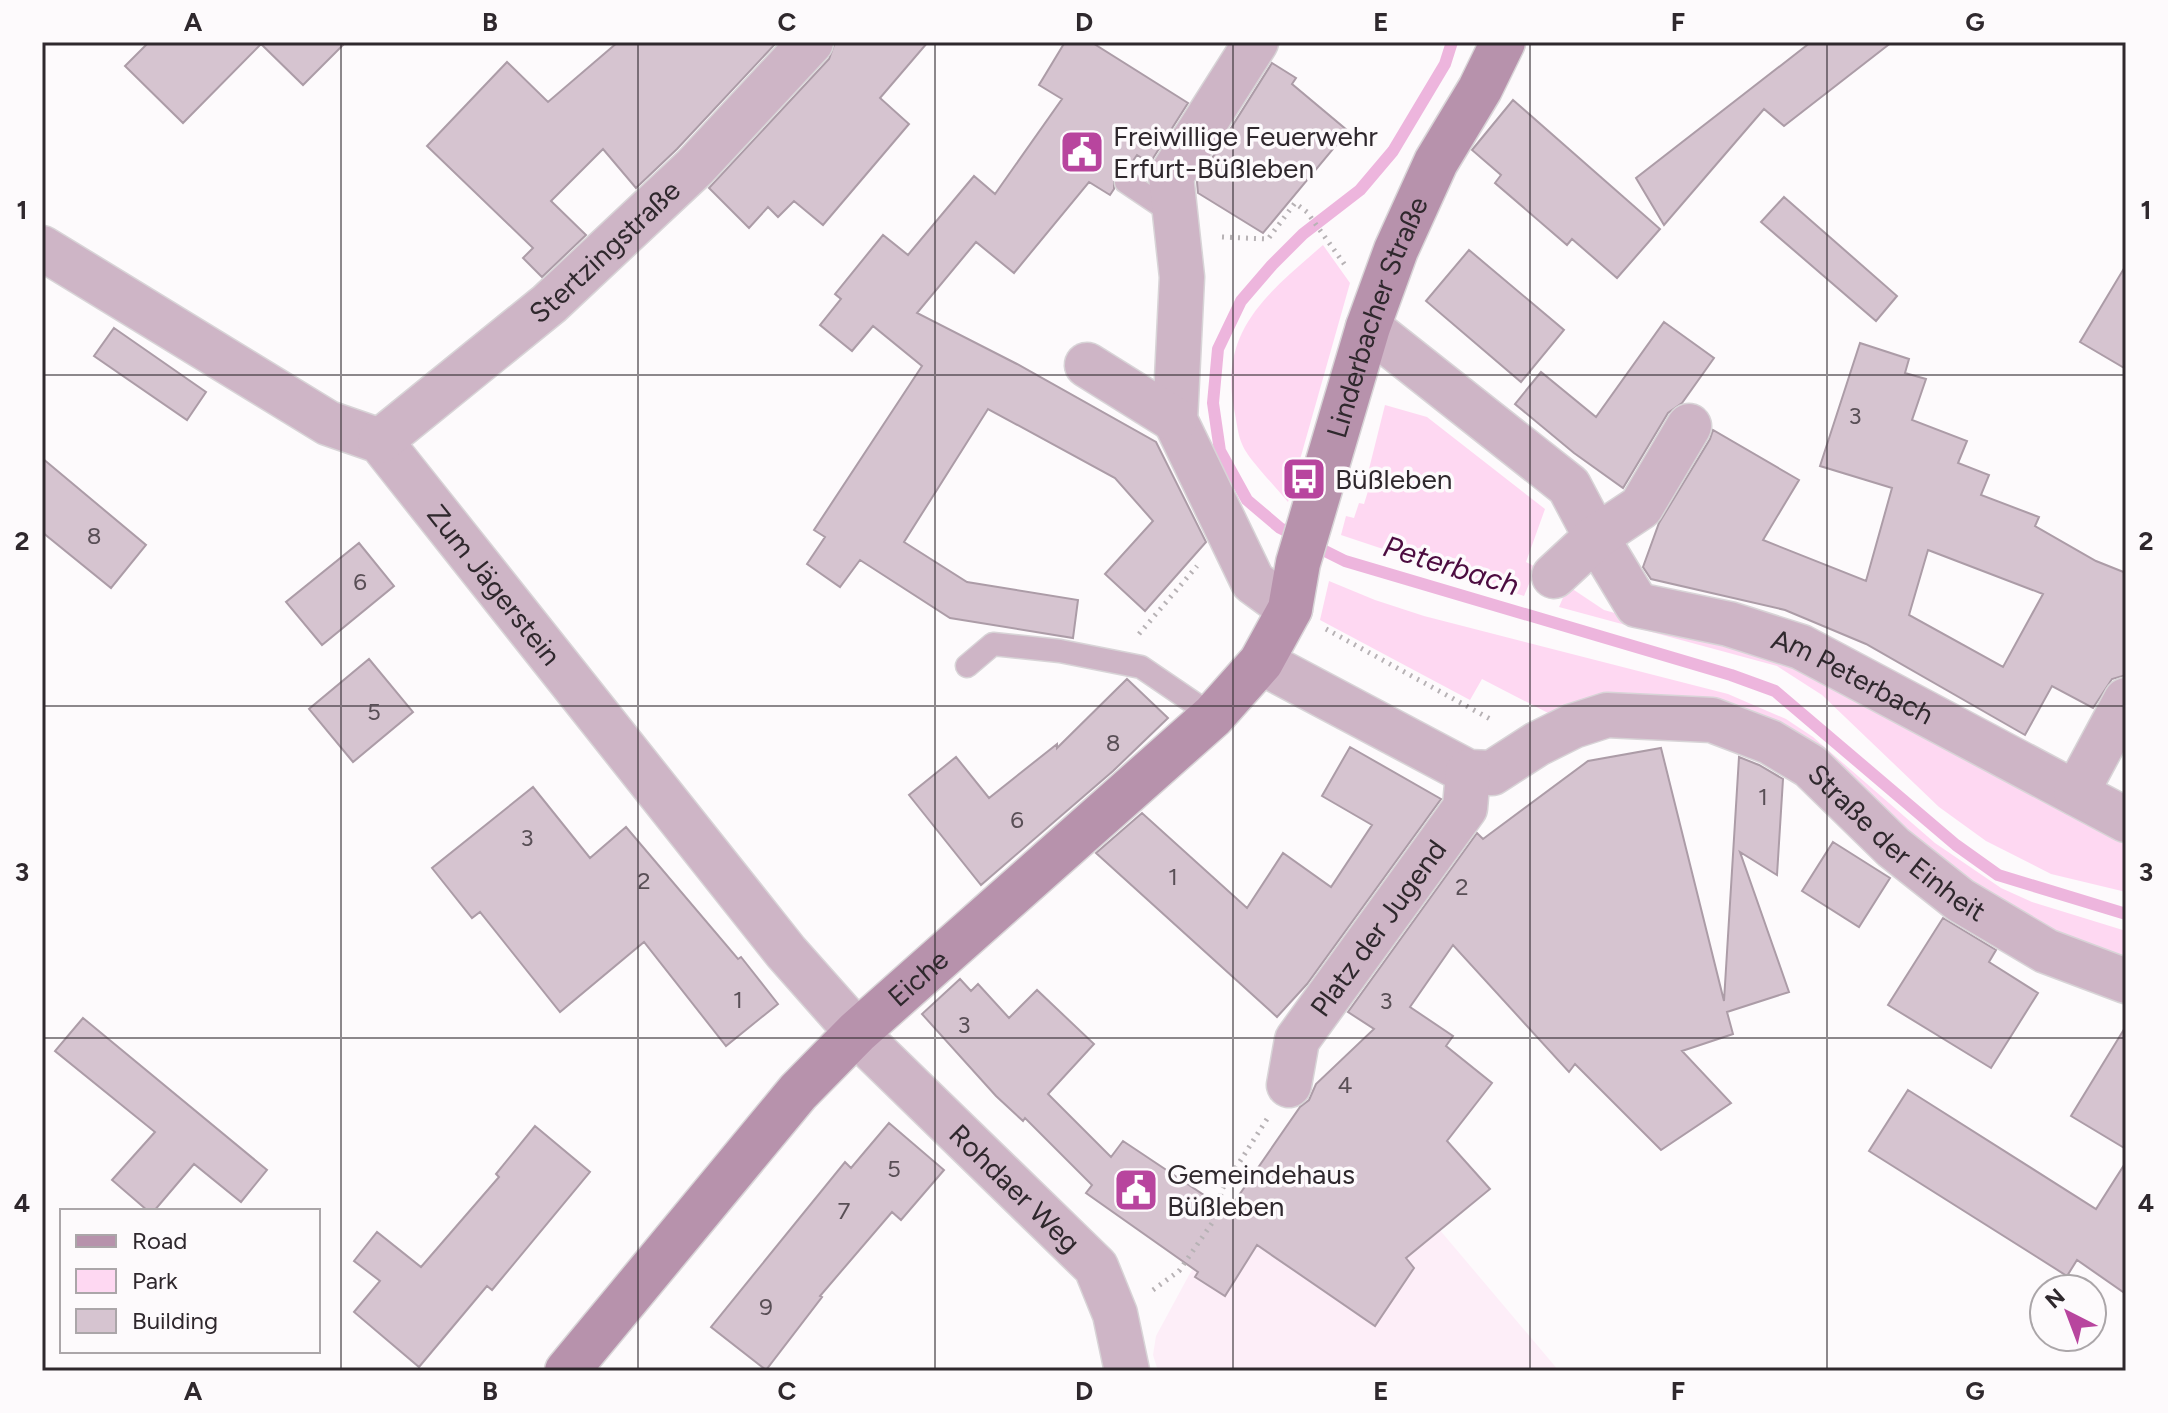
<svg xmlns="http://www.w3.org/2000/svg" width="2168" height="1413" font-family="Figtree,sans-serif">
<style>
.built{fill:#fdeef8}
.green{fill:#fed8f2}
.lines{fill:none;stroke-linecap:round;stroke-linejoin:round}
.stream{stroke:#edb5dd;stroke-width:12}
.building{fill:#d6c4d0;stroke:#ac9ca7;stroke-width:2;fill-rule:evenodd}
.lane-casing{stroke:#d8d4d7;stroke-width:25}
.street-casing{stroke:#d8d4d7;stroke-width:47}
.secondary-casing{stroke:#d8d4d7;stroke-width:47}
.path{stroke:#b7b2b5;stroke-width:5;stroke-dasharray:2 6;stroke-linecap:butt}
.lane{stroke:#ceb5c6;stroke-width:22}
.street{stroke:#ceb5c6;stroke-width:44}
.secondary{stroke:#b792ac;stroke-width:44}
.grid{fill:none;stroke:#2f282d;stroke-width:2;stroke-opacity:0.55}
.labels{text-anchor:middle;stroke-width:7;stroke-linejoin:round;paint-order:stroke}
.number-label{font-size:24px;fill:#594f56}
.poi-label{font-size:28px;fill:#2f282d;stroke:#fdfafc;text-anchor:start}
.street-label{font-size:28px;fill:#2f282d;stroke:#fdfafc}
.water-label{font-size:30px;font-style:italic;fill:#4c0c40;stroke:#fdfafc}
.neatline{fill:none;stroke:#2f282d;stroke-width:3}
.grid-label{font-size:26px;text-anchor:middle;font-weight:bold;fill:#2f282d}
</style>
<rect width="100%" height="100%" fill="#fdfafc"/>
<path class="built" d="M1315 1085 1357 1132 1559 1371H1158L1153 1355 1156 1336 1189 1275 1234 1203Z"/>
<path class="green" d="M1323 245 1350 283 1288 502C1277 488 1247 458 1242 444 1238 435 1237 424 1235 414 1217 331 1267 294 1323 245Z
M1385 405 1427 417 1545 509 1526 562 1536 567 1524 596 1341 535 1346 516 1354 518 1359 503 1364 504 1373 475 1368 473Z
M1329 581 1375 600 1424 616 1728 694 1786 719 1813 737 1935 843 2001 888 2032 902 2126 931V962L2033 925 1676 698 1632 693 1591 698 1552 715 1482 679 1470 700 1320 620Z
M1568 586 1604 610 1780 659 2021 789 2058 805 2123 841 2126 846V892L2051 874 1986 841 1939 807 1822 695 1777 666 1559 607Z"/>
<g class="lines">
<path class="stream" d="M1296 536 1280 528 1247 500 1220 451 1213 403 1218 349 1241 301 1272 265 1303 234 1360 190 1393 151 1445 64 1452 42
M1313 545 1345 561 1731 675 1775 691 1956 845 1998 875 2126 914"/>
</g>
<path class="building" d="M149 42H346L303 85 261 44 183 123 125 66Z
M618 42H777L677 149 636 188 603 149 551 201 586 235 542 277 523 258 533 248 427 146 507 62 548 102Z
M835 42H928L880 98 909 124 823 225 794 201 778 217 768 207 749 228 709 188 829 59Z
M1065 42H1091L1188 103 1150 163 1137 155 1128 168 1121 169 1114 175V189L1110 195 1089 182 1014 273 976 242 917 313 1017 364 1156 442 1206 542 1145 611 1105 574 1153 521 1115 478 988 409 904 542 967 582 1078 600 1073 638 950 618 860 560 840 587 807 564 825 537 814 530 922 366 873 326 852 351 820 325 841 299 835 294 883 235 908 255 974 176 995 194 1062 99 1039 85Z
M1811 42H1892L1784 126 1764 109 1664 225 1636 178Z
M1272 63 1296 78 1292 84 1348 131 1263 233 1198 193 1197 182Z
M1513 100 1660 229 1617 278 1572 239 1567 245 1495 183 1501 175 1472 150Z
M1784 197 1897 296 1876 321 1761 222Z
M1469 250 1564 330 1521 382 1426 301Z
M2126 265V369L2080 342Z
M1664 322 1714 358 1682 403 1668 413 1623 488 1574 453 1515 404 1541 372 1596 417Z
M114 328 206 392 187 420 94 356Z
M1860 343 1909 359 1905 373 1926 379 1912 420 1967 441 1958 463 1989 475 1981 495 2039 517 2035 526 2096 561 2126 573V675L2112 679 2093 708 2052 686 2025 735 1866 644 1785 610 1651 579 1643 567 1659 523 1710 439 1713 430 1799 480 1763 540 1866 581 1892 488 1820 466ZM1928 550 2043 594 2003 667 1909 615Z
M42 458 146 545 111 588 42 532Z
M359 543 394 586 322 645 286 602Z
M369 659 413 712 353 762 309 709Z
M1127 679 1168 718 1113 771 981 885 909 795 956 757 989 798 1057 744V748Z
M1350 747 1441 799 1307 984 1277 1017 1096 853 1142 813 1247 908 1283 853 1331 887 1372 825 1322 796Z
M1661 748 1724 1001 1739 757 1759 765 1783 779 1777 875 1740 852 1789 992 1727 1012 1733 1034 1682 1051 1731 1103 1661 1150 1575 1064 1569 1072 1453 945 1410 1007 1453 1036 1446 1046 1492 1083 1447 1141 1490 1189 1406 1258 1414 1268 1375 1326 1257 1245 1225 1296 1195 1277 1198 1272 1086 1193 1092 1185 1025 1118 1023 1121 996 1096 922 1014 960 979 971 991 978 984 1009 1018 1037 990 1094 1044 1048 1094 1111 1157 1123 1141 1228 1211 1300 1107 1309 1100 1316 1084 1374 1029 1348 1012 1477 833 1483 839 1588 761Z
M533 787 590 858 626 827 738 959 741 957 778 1004 726 1046 644 942 560 1012 480 912 472 918 432 868Z
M1833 842 1890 878 1859 927 1802 891Z
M1943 918 1996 950 1989 962 2038 993 1991 1068 1888 1005Z
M83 1018 267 1170 241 1202 194 1164 154 1211H148L112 1180 155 1132 55 1051Z
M2126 1026V1149L2071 1116Z
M1908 1090 2096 1209 2126 1162V1294L2077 1260 2067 1276 1869 1151Z
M889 1123 944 1170 901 1220 892 1212 820 1296 822 1297 766 1370 711 1327 845 1162 851 1168Z
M535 1126 590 1172 492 1290 487 1286 419 1367 354 1312 380 1281 354 1261 377 1232 421 1267 499 1177 496 1174Z"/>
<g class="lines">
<g class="lane-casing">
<path id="lane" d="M1126 182 1175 215
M967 666 993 644 1060 651 1141 667 1213 716"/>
</g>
<g class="street-casing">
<g id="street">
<path d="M1256 42 1171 176 1182 277 1175 420 1253 582 1290 609"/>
<path id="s1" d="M42 248 328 423 380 441 786 952 873 1050 1096 1267 1115 1314 1127 1371"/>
<path id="s2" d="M1368 327 1569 486 1596 537 1637 605 1729 624 1801 647 2126 820"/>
<path d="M1087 365 1175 420"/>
<path id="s3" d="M380 441 549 304 695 167 811 42"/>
<path d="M1554 576 1596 537 1641 507 1689 426"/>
<path id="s4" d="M1261 662 1468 772 1492 773 1537 744 1573 726 1607 715 1712 720 1770 742 1810 766 1893 847 1960 900 2046 951 2126 981"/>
<path d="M2076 793 2126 700"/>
<path id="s5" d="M1289 1085 1297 1040 1465 808 1468 772"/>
</g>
</g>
<g class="secondary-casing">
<g id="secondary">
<path id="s6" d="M567 1371 798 1092 857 1032 1213 716 1261 662 1290 609 1298 563 1368 327 1396 250 1436 162 1480 89 1503 42"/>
</g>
</g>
<path class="path" d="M1222 237 1268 239 1295 203 1307 212 1345 265
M1326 629 1492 720
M1139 634 1197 566
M1153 1290 1179 1271 1219 1213 1221 1191 1267 1119"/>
<use href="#lane" class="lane"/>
<use href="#street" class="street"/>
<use href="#secondary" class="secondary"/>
</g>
<path class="grid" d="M341 42V1371M638 42V1371M935 42V1371M1233 42V1371M1530 42V1371M1827 42V1371M42 375H2126M42 706H2126M42 1038H2126"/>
<defs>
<g id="civic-square" transform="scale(2.3)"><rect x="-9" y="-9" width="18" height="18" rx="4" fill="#b8459e" stroke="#fdfafc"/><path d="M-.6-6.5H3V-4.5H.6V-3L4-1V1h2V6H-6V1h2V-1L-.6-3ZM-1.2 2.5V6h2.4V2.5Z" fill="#fff"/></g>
<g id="bus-square" transform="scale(2.3)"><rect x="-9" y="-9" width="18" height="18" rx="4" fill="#b8459e" stroke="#fdfafc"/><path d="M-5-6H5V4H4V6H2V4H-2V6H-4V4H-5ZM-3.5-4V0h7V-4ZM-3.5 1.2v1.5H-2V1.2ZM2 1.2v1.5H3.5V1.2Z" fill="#fff"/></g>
</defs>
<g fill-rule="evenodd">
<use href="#civic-square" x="1082" y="152"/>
<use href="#bus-square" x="1304" y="479"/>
<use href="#civic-square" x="1136" y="1190"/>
</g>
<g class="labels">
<g class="number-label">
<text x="1855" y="424">3</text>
<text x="94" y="544">8</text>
<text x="360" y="590">6</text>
<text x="374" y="720">5</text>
<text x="1113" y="751">8</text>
<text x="1763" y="805">1</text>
<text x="1017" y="828">6</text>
<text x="527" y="846">3</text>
<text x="1173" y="885">1</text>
<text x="644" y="889">2</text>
<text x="1462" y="895">2</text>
<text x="738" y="1008">1</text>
<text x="1386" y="1009">3</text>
<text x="964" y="1033">3</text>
<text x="1345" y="1093">4</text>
<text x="894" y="1177">5</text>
<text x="844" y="1219">7</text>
<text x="766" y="1315">9</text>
</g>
<g class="poi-label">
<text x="1113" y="146">Freiwillige Feuerwehr<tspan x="1113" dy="32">Erfurt-Büßleben</tspan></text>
<text x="1335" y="489">Büßleben</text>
<text x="1167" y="1184">Gemeindehaus<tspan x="1167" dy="32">Büßleben</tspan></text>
</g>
<g class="street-label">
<text dy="10" stroke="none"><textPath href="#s3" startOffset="294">Stertzingstraße</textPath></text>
<text dy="10" stroke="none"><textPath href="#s6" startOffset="1360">Linderbacher Straße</textPath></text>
<text dy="10" stroke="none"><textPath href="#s1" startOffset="574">Zum Jägerstein</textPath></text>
<text dy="10" stroke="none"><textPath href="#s2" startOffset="622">Am Peterbach</textPath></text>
<text dy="10" stroke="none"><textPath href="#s4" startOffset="718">Straße der Einheit</textPath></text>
<text dy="10" stroke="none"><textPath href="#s5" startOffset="184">Platz der Jugend</textPath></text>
<text dy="10" stroke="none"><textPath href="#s6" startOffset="528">Eiche</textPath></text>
<text dy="10" stroke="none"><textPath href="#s1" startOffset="1372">Rohdaer Weg</textPath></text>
</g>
<g class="water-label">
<text transform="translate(1451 566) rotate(17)" y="10">Peterbach</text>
</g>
</g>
<rect width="2168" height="1413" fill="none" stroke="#fdfafc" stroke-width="88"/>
<rect x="60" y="1209" width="260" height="144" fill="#fdfafc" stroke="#aba6a9" stroke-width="2"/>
<rect x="76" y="1235" width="40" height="12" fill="#b792ac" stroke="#aba6a9" stroke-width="2"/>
<text x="132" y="1249" font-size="24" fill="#2f282d">Road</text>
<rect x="76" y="1269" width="40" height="24" fill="#fed8f2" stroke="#aba6a9" stroke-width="2"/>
<text x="132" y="1289" font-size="24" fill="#2f282d">Park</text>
<rect x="76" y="1309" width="40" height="24" fill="#d6c4d0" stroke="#aba6a9" stroke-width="2"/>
<text x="132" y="1329" font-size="24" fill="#2f282d">Building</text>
<g transform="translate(2068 1313) rotate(318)"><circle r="38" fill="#fdfafc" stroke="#aba6a9" stroke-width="2"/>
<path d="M0-6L14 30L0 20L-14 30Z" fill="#b8459e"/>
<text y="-12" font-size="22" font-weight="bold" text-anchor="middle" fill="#2f282d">N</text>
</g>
<rect x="44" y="44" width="2080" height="1325" class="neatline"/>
<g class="grid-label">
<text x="193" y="31">A</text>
<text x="490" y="31">B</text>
<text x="787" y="31">C</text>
<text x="1084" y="31">D</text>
<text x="1381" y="31">E</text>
<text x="1678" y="31">F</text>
<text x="1975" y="31">G</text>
<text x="22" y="219">1</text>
<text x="2146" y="219">1</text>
<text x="22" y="550">2</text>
<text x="2146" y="550">2</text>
<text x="22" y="881">3</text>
<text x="2146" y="881">3</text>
<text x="22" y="1212">4</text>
<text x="2146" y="1212">4</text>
<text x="193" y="1400">A</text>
<text x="490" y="1400">B</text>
<text x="787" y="1400">C</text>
<text x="1084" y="1400">D</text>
<text x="1381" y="1400">E</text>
<text x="1678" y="1400">F</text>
<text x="1975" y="1400">G</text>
</g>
</svg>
